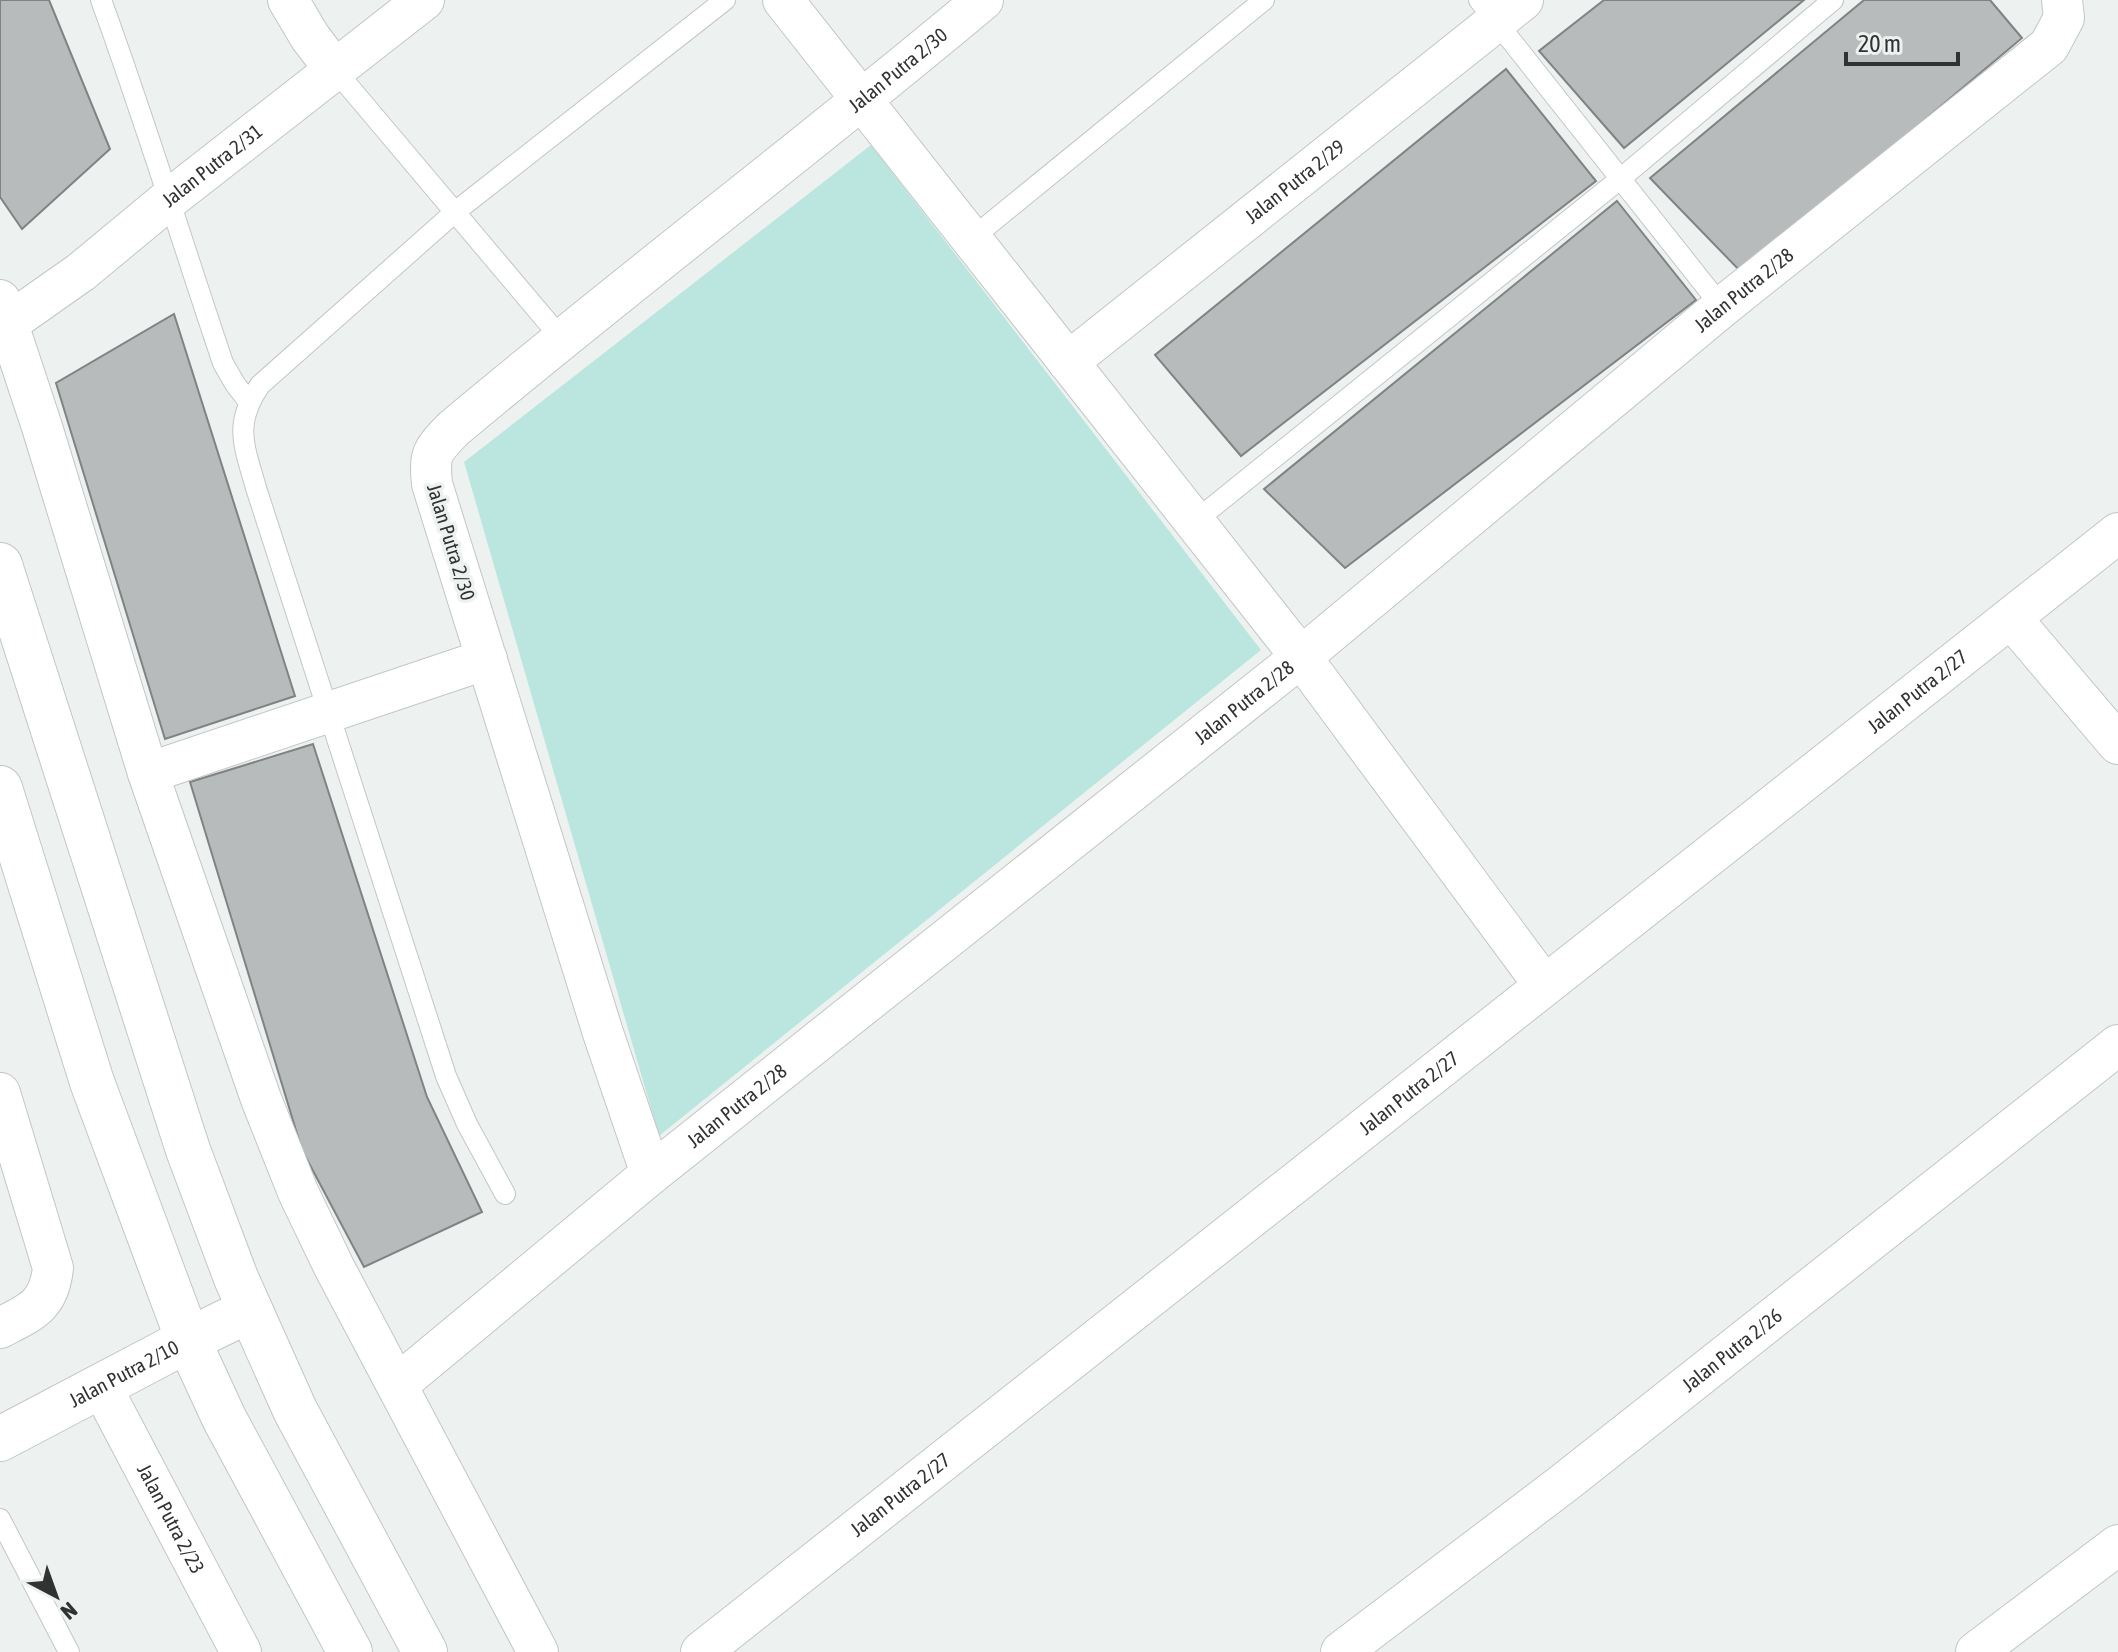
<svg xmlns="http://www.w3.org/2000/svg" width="2118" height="1652" font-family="'Asap Condensed',sans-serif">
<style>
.green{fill:#bbe6df}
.building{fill:#b7bbbb;stroke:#7f8383;stroke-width:2}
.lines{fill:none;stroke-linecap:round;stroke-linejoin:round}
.service-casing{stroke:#c2c6c5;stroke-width:22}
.minor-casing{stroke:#c2c6c5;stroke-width:42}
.tertiary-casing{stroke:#c2c6c5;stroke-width:46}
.service{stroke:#fff;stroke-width:20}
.minor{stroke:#fff;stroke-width:40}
.tertiary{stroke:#fff;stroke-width:44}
.labels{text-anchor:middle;stroke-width:7;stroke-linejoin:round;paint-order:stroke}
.street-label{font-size:20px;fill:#313333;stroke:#edf2f1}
</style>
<rect width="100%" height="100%" fill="#edf2f1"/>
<path class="green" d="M871 145 1261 650 659 1136 464 462Z"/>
<path class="building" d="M0 0H49L110 149 22 229 0 197Z
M1604 0H1804L1624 148 1539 51Z
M1864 0H1990L2022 38 1742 273 1650 178Z
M1506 69 1596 181 1241 456 1155 355Z
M1617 201 1696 300 1345 568 1264 489Z
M174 314 295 696 165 739 56 383Z
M313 744 427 1097 482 1212 364 1267 302 1150 190 782Z"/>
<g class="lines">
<g class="service-casing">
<path id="service" d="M101 0C145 120 182 242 223 363L235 384 249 402
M1479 0 1722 307
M335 70 561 338
M971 239 1264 0
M1194 522 1620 179 1833 0
M505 1194 467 1124 446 1076 256 488C244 445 233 425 260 385L455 212 725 0
M0 1519 69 1652"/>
</g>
<g class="minor-casing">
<g id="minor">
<path d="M288 0 310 37 335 70"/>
<path d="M783 0 1301 657 1544 985"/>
<path d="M0 300 42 427 148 773 261 1099 298 1192 334 1267 538 1652"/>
<path id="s1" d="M0 329 81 272 168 200 424 0"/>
<path id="s2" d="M1068 362 1523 0"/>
<path d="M2011 618 2118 744"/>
<path d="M148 773 487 659"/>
<path d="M0 1093 53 1268C49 1306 31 1312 0 1328"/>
<path id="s3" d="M651 1174 603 1033 432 484C429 453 432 451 453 429 627 283 809 146 983 0"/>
<path id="s4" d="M397 1385 651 1174 1301 657 1722 307 2049 46 2064 18 2062 0"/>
<path id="s5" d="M101 1386 241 1652"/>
<path id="s6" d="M701 1652 2118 533"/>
<path id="s7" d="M1341 1652 1564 1483 2118 1045"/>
<path d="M1976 1652 2118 1545"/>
</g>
</g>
<g class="tertiary-casing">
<g id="tertiary">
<path d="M0 565 188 1150 236 1278 295 1410 425 1652"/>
<path d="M0 788 92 1082 188 1340 224 1418 350 1652"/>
<path id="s8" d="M0 1439 188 1340 250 1310"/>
</g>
</g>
<use href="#service" class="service"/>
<use href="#minor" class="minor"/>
<use href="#tertiary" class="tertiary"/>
</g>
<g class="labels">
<g class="street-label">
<text dy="7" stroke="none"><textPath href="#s3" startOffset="1358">Jalan Putra 2/30</textPath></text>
<text dy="7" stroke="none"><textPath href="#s1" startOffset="268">Jalan Putra 2/31</textPath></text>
<text dy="7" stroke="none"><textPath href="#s2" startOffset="290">Jalan Putra 2/29</textPath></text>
<text dy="7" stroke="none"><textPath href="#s4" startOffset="1736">Jalan Putra 2/28</textPath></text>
<text transform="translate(451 542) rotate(73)" y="7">Jalan Putra 2/30</text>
<text dy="7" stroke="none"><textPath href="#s6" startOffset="1550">Jalan Putra 2/27</textPath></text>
<text dy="7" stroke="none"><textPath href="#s4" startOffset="1088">Jalan Putra 2/28</textPath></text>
<text dy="7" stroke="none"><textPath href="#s6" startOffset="902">Jalan Putra 2/27</textPath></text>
<text dy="7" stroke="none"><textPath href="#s4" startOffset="440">Jalan Putra 2/28</textPath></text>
<text dy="7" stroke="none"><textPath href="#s7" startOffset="494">Jalan Putra 2/26</textPath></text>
<text dy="7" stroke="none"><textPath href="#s8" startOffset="140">Jalan Putra 2/10</textPath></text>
<text dy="7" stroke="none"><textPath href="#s6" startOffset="254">Jalan Putra 2/27</textPath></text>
<text dy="7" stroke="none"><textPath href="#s5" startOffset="150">Jalan Putra 2/23</textPath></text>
</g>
</g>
<g transform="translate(56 1596) rotate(139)" stroke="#edf2f1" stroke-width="6" paint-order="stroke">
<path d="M0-6L14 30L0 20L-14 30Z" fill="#313333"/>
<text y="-12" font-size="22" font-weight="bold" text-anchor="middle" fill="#313333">N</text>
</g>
<path d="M1846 52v12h112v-12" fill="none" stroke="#313333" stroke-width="4"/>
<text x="1858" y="52" font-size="24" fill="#313333" stroke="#edf2f1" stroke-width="6" paint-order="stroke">20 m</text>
</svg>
